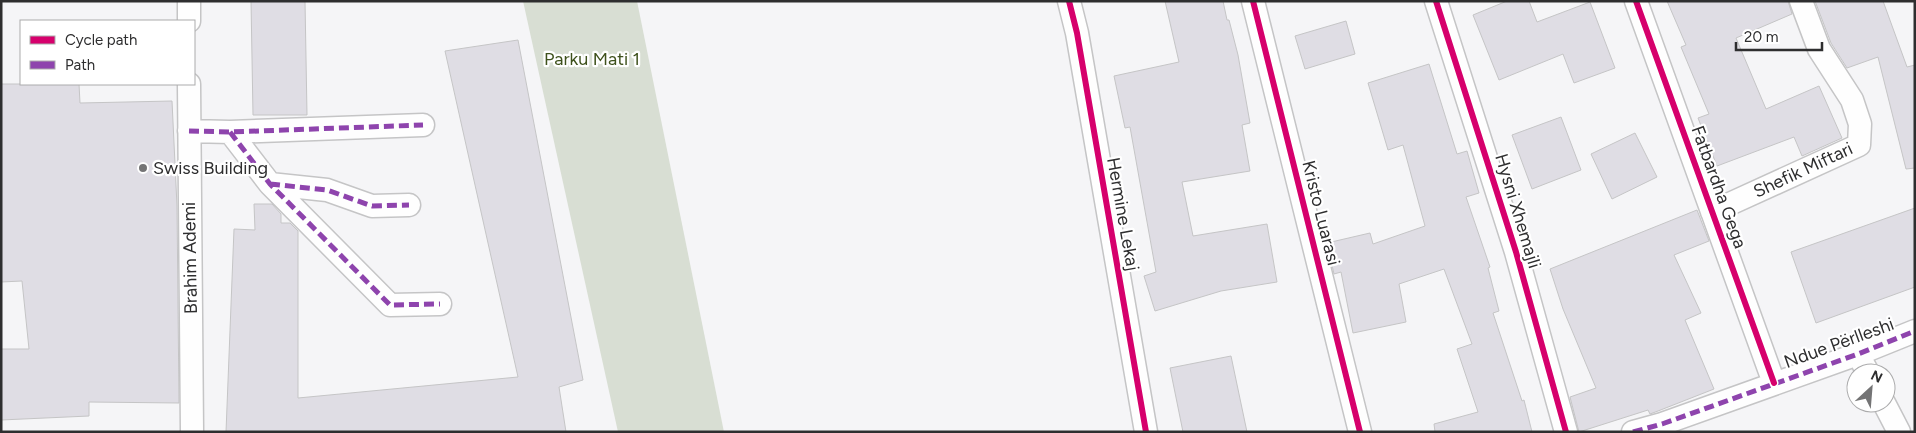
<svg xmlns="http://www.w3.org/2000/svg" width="1916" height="433" font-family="Figtree,sans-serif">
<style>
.green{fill:#d8ded3}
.building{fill:#dfdde4;stroke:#c5c5c6}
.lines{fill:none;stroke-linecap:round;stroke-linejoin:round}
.street-casing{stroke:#c5c5c6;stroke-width:25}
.street{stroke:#fefefe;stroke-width:22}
.quiet{stroke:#8e44ad;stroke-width:5;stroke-dasharray:10 5;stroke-linecap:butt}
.cycleway-casing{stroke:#fff;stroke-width:9}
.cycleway{stroke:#d6006c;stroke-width:6}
.poi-dot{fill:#747475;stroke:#fff;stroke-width:2}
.labels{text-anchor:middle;stroke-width:4.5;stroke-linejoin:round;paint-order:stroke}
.park-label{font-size:18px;fill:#3e511c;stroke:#fff}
.poi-label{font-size:18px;fill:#2e2e2f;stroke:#fff;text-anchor:start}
.street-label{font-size:18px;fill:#2e2e2f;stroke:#fff}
</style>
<rect width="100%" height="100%" fill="#f5f5f7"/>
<path class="green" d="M523 1H637L724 432H618Z"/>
<path class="building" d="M251 1H305L307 115H253Z
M1165 1H1223L1227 20H1229L1238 55 1250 123 1242 125 1250 171 1182 182 1193 236 1267 224 1277 282 1221 291 1155 311 1144 276 1156 272 1130 127 1125 128 1114 76 1179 62Z
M1507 1H1529L1537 22 1590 2 1615 68 1574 83 1563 54 1499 80 1473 15Z
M1667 1H1788L1792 14 1736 38 1766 109 1819 86 1842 138 1802 156 1794 137 1717 166 1698 118 1709 114 1681 47 1686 45Z
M1815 1H1883L1907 67 1915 65V168L1906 169 1878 57 1847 68 1831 43Z
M1346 21 1355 54 1305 69 1295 36Z
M518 40 583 380 559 387 566 432H226L234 229 255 230 254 204H272L281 214V223H290L298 231V398L518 377 445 51Z
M1429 64 1457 154 1467 151 1479 193 1466 197 1490 267 1488 268 1499 311 1493 313 1522 401 1524 400 1532 432H1435L1434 424 1478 412 1457 349 1472 344 1444 269 1399 284 1406 322 1353 333 1341 272 1334 274 1327 243 1370 233 1373 244 1425 226 1403 145 1388 150 1368 83Z
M1 84H79L80 103 172 101 177 206 179 403 89 402V416L1 420V349H29L22 281 1 282Z
M1561 117 1581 170 1532 189 1512 135Z
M1635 133 1657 177 1612 199 1591 154Z
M1915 208V287L1816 323 1791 252Z
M1697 210 1709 241 1674 255 1701 313 1685 320 1714 389 1658 411 1650 414 1648 410 1579 432 1570 397 1596 388 1563 309 1550 269Z
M1231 356 1247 432H1183L1170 368Z"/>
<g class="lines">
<g class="street-casing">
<path id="street" d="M1069 1 1077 33 1146 432
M1253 1 1360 432
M1436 1 1516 252 1566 432
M1636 1 1774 383
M189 21V1
M189 84 192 432
M189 131 230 132 423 125
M230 132 270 184 390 305 440 304
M270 184 327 190 372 206 409 205
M1712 212 1859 145 1860 124 1852 100 1819 49 1801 1
M1858 354 1868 373
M1884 403 1899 432
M1633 432 1662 424 1858 354 1915 331"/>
</g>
<use href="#street" class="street"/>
<path class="quiet" d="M189 131 230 132 423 125
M230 132 270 184 390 305 440 304
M270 184 327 190 372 206 409 205
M1633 432 1662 424 1858 354 1915 331"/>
<g class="cycleway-casing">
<path id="cycleway" d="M1069 1 1077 33 1146 432
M1253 1 1360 432
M1436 1 1516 252 1566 432
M1636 1 1774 383"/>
</g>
<use href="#cycleway" class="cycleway"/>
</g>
<circle class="poi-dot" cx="143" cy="168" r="5"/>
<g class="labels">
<g class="park-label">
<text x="592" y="65">Parku Mati 1</text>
</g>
<g class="poi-label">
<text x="153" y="174">Swiss Building</text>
</g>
<g class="street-label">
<text transform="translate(1803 170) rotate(-25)" y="6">Shefik Miftari</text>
<text transform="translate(1719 187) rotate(70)" y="6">Fatbardha Gega</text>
<text transform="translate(1518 211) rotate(73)" y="6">Hysni Xhemajli</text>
<text transform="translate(1321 213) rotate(76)" y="6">Kristo Luarasi</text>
<text transform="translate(1123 214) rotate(80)" y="6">Hermine Lekaj</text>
<text transform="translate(190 258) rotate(-91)" y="6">Brahim Ademi</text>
<text transform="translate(1839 343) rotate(-20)" y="6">Ndue Përlleshi</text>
</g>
</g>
<rect width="1916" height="433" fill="none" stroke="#2e2e2f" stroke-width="5"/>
<rect x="20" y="20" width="175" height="65" fill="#ffffff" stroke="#ababac"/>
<rect x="30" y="36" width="25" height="8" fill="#d6006c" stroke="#ababac"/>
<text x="65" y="45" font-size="15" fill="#2e2e2f">Cycle path</text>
<rect x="30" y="61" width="25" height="8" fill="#8e44ad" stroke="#ababac"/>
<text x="65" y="70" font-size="15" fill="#2e2e2f">Path</text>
<g transform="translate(1871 388) rotate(26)"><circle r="24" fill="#ffffff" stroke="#ababac"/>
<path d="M0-4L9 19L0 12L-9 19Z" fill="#747475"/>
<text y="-8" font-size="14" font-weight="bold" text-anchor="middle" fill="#2e2e2f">N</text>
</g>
<path d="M1736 42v8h86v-8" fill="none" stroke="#2e2e2f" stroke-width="2.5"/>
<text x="1744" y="42" font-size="15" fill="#2e2e2f" stroke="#ffffff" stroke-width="4" paint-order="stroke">20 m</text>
</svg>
